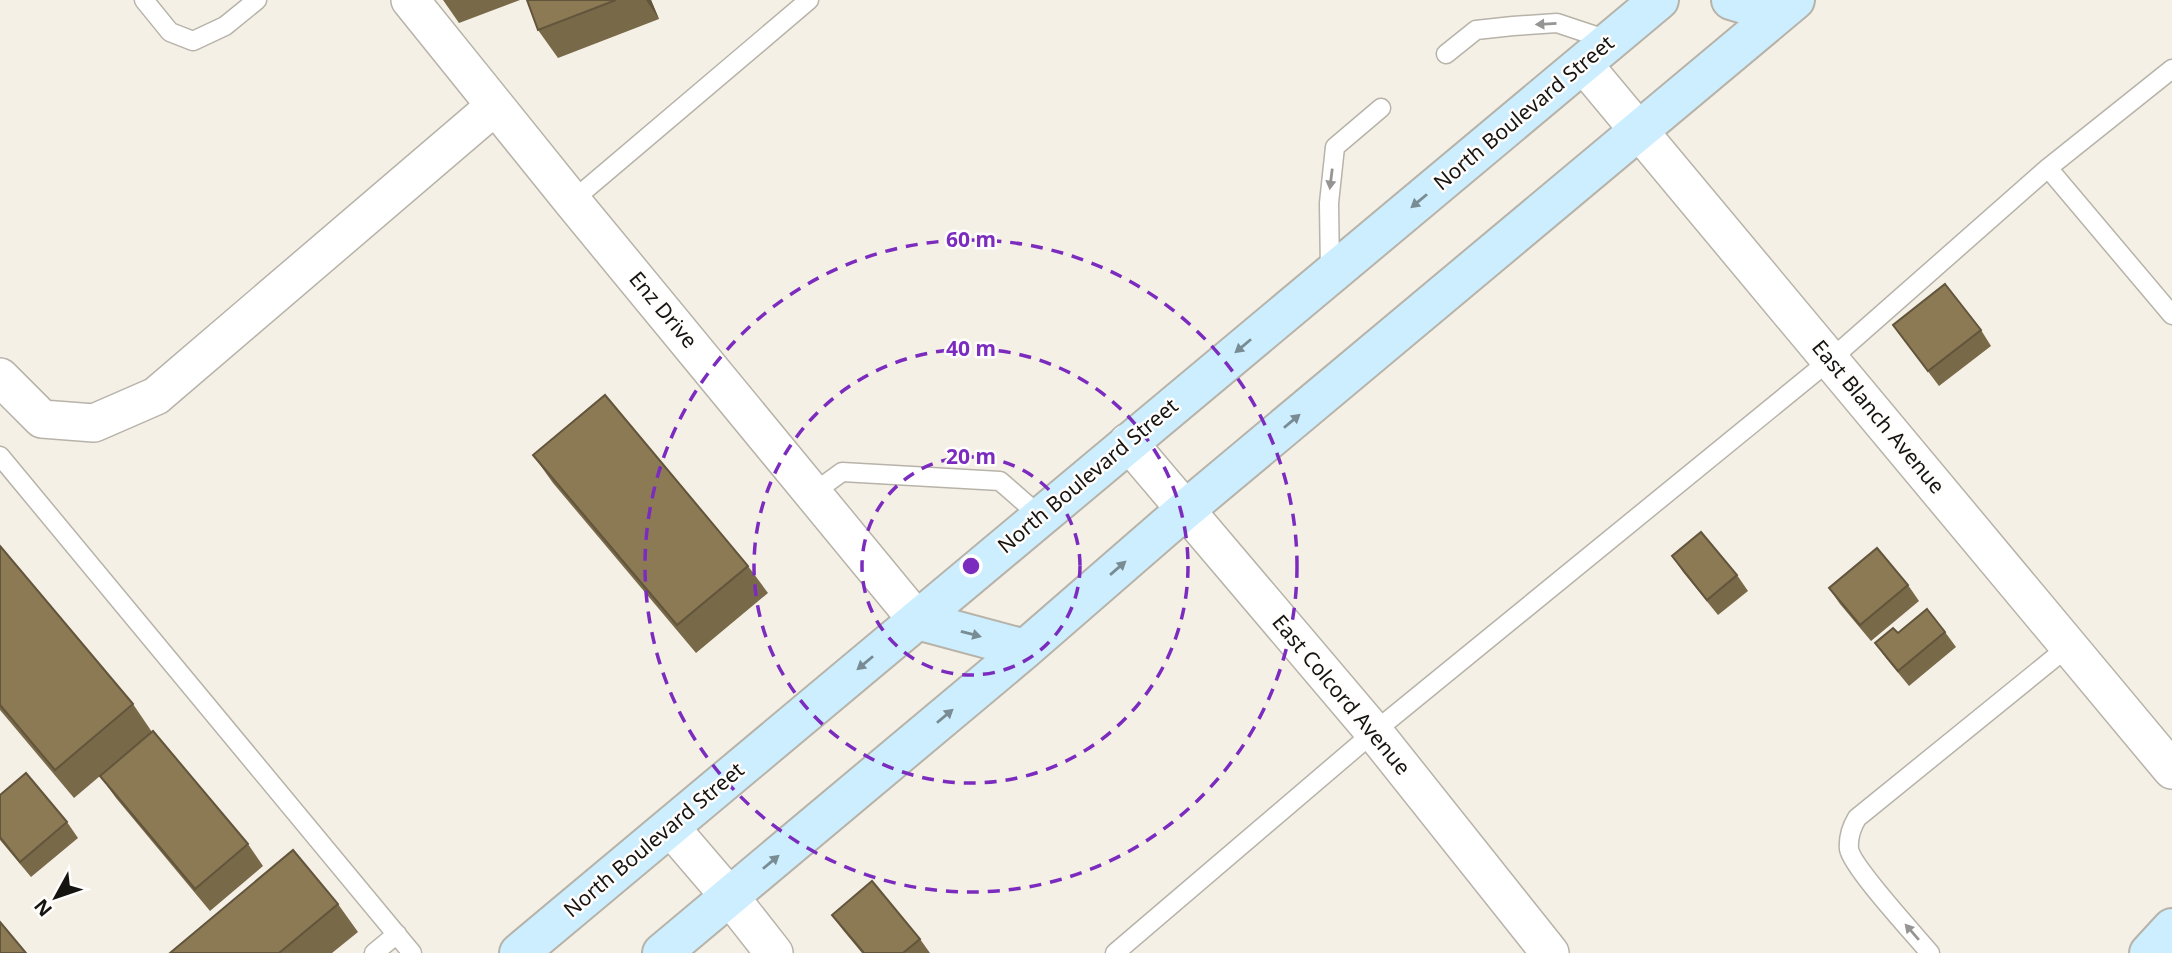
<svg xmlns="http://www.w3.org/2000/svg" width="2172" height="953" font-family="'Noto Sans',sans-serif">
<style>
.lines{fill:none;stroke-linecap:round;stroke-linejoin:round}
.service-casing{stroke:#b7b3a9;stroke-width:21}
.minor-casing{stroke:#b7b3a9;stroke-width:40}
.secondary-casing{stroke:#b7b3a9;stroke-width:42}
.service{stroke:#fff;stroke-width:18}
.minor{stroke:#fff;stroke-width:37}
.secondary{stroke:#cceefe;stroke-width:38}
.wall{fill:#786949}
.shaded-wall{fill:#62553c}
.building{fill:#8c7a55;stroke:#62553c;stroke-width:2}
.oneway{fill:#969594}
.oneway2{fill:#7a8c93}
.ring{fill:none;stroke:#7b2cbf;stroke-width:3.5;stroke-dasharray:12 9}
.labels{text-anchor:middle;stroke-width:5;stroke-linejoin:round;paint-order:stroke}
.street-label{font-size:21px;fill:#161411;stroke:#fffefc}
.centre{fill:#7b2cbf;stroke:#fffefc;stroke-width:3.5}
.ring-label{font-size:21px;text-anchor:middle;font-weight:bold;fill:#7b2cbf;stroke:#fffefc;stroke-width:5;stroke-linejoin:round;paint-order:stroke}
</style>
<rect width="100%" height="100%" fill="#f5f0e6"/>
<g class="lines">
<g class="service-casing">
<path id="service" d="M144 0 170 32 193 41 225 26 257 0
M1446 54 1476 30 1513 26 1557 23 1611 41
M2048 168 2172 315
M572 201 809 0
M1330 272 1329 203 1335 147 1381 108
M0 456 412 953
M813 493 842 472 1000 481 1040 516
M374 953 397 934
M1115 953 1374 732 1830 360 2048 168 2172 69
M1930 953C1915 935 1852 867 1849 849 1848 837 1851 828 1857 818L2069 646"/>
</g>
<g class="minor-casing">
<path id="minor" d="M410 0 572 201 917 620
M1584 65 2172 770
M0 377 42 419 94 423 156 396 495 106
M1128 442 1374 732 1550 953
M670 827 730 897 774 953"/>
</g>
<g class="secondary-casing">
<path id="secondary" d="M1731 0 1778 14
M917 620 1025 649
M519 953 1659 0
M662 953 1025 649 1185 510 1795 0
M2149 953 2172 928"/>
</g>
<use href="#service" class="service"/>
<use href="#minor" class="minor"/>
<use href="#secondary" class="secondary"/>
</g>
<path class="wall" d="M443 0H520L459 23Z
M527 0H651L659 19 558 58 538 30Z
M1893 325 1981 330 1991 346 1939 386Z
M533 455 748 566 768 593 696 653 553 483Z
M0 546 133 704 152 732 248 844 263 866 210 911 116 798 100 776 74 798 0 710Z
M1672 556 1737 575 1748 591 1718 615 1683 572Z
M1908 585 1919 601 1871 641 1840 604 1829 588Z
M1945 632 1956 647 1909 686 1886 658 1875 643 1898 633Z
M0 795 67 822 78 838 31 877 0 840Z
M338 904 358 932 332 953H170Z
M832 915 920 939 930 953H862L843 930Z"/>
<path class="shaded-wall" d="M646 0H651L659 19Z"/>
<path class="building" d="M527 0H616L538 30Z
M1945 284 1981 330 1928 371 1893 325Z
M605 395 748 566 677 625 533 455Z
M1701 532 1737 575 1707 600 1672 556Z
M0 546 133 704 55 770 0 705Z
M1877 548 1908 585 1860 625 1829 588Z
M1927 609 1945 632 1898 671 1875 643 1893 628 1898 633Z
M153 731 248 844 195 889 100 776Z
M26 773 67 822 20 862 0 837V795Z
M293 850 338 904 279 953H170Z
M872 881 920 939 903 953H864L832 915Z
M0 922 26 953H0Z"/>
<defs><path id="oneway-solid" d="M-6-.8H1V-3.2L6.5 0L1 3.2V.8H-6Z" transform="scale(1.75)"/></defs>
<g class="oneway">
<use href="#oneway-solid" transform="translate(1546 24) rotate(177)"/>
<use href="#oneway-solid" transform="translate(1331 179) rotate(97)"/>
<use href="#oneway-solid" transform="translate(1912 932) rotate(-131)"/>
</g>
<g class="oneway2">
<use href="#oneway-solid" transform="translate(1419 201) rotate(140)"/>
<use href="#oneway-solid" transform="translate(1243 346) rotate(140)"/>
<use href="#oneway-solid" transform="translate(1292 421) rotate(-40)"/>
<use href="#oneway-solid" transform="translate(1118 568) rotate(-41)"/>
<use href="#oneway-solid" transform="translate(971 634) rotate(15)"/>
<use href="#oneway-solid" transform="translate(865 663) rotate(140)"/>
<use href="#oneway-solid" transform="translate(945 716) rotate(-40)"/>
<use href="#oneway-solid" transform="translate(771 862) rotate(-40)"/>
</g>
<g class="ring">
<circle cx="971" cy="566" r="109"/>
<circle cx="971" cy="566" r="217"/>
<circle cx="971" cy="566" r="326"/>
</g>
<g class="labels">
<g class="street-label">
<text transform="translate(1524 113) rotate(-40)" y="7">North Boulevard Street</text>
<text transform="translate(663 310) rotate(50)" y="7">Enz Drive</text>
<text transform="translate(1878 417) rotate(50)" y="7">East Blanch Avenue</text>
<text transform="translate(1088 476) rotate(-40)" y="7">North Boulevard Street</text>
<text transform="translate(1341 695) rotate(50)" y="7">East Colcord Avenue</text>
<text transform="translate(654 840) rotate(-40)" y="7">North Boulevard Street</text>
</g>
</g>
<circle cx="971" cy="566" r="10" class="centre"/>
<g class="ring-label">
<text x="971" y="247">60 m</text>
<text x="971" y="356">40 m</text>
<text x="971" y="464">20 m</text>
</g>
<g transform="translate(56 897) rotate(230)" stroke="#fffefc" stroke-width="5" paint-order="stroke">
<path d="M0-5L12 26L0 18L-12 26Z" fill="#161411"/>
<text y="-10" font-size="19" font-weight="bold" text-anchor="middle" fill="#161411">N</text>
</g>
</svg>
